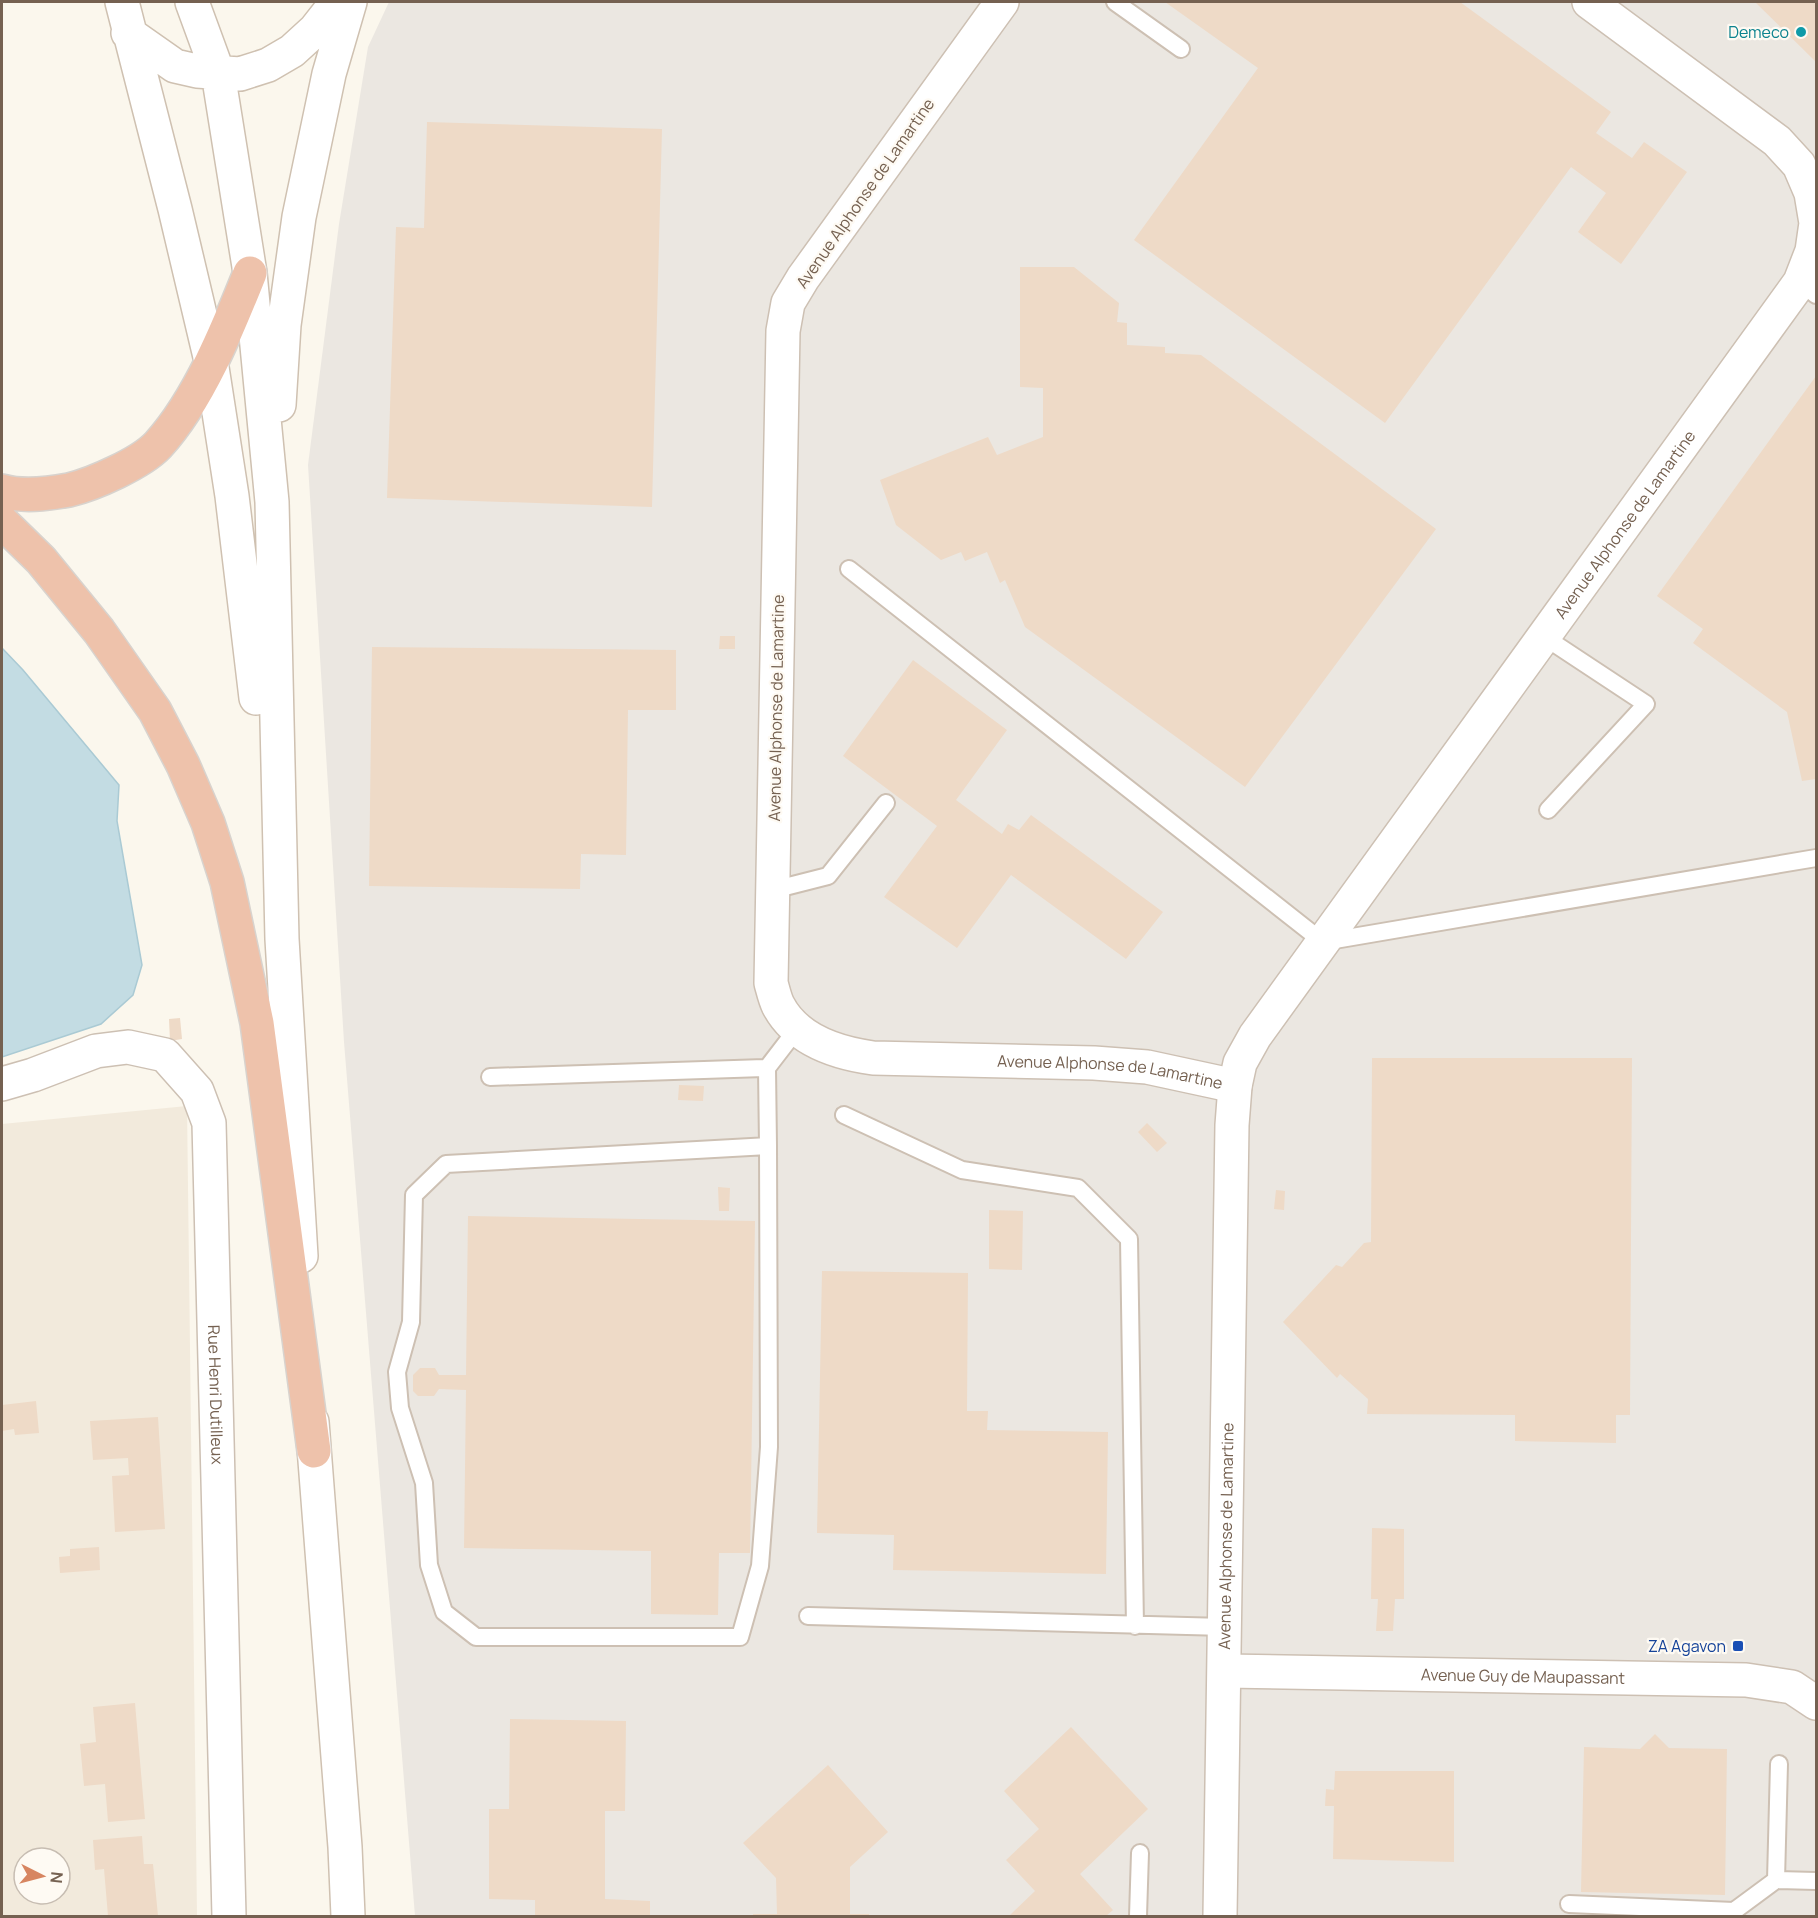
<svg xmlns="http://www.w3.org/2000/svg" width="1818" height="1918" font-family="Manrope,sans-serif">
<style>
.residential{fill:#f2eadc;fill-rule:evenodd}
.industrial{fill:#ebe7e1}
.water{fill:#c3dce3;stroke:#aacad4;stroke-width:1.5}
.building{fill:#eedac7}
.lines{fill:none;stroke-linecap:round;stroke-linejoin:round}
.lane-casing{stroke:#cdc0b3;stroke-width:20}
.street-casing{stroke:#cdc0b3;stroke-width:36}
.secondary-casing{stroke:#cfc1b1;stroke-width:36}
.highway-casing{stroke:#d8d3ce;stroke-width:36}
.lane{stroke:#fff;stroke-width:16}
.street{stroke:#fff;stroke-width:33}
.secondary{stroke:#fff;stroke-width:33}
.highway{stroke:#eec2ab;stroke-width:33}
.culture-dot{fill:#0f9aa8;stroke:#fefaf3;stroke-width:2}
.transit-dot{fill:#1a4fb4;stroke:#fefaf3;stroke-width:2}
.labels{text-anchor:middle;stroke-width:4.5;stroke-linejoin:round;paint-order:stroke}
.culture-label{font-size:16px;fill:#0d838f;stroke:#fefaf3;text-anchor:end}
.street-label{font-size:16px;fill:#756151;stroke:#fefaf3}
.transit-label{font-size:16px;fill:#164399;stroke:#fefaf3;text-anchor:end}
</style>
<rect width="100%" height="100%" fill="#fbf7ed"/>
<path class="residential" d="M187 1106 197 1916H2V1124ZM24 1858H60V1894H24Z"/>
<path class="industrial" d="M389 2H1816V1916H415L344 1042 308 465 339 224 368 47Z"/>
<path class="water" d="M2 648 23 670 119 785 117 821 142 965 133 995 101 1024 2 1057Z"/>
<path class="building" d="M1165 2H1460L1611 112 1596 133 1632 158 1644 142 1687 172 1621 264 1578 232 1606 193 1571 167 1385 423 1134 240 1258 68Z
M1755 2H1816V62Z
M427 122 662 129 652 507 387 498 396 227 424 228Z
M1020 267H1074L1119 303 1117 322 1127 323V345L1165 347V353L1201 355 1436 529 1245 787 1025 627 1005 580 1000 583 987 552 965 561 961 552 941 560 896 525 880 480 988 437 997 455 1043 437V388L1020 387Z
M1816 376V779L1802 781 1787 712 1693 643 1703 629 1657 596Z
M720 636H735V649H719Z
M372 647 676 650V710H628L626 855 581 854 580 889 369 886Z
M913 660 1007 730 956 800 1002 834 1008 824 1019 830 1031 815 1163 912 1126 959 1011 875 957 948 884 897 937 826 843 756Z
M180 1018 182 1039 170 1041 169 1019Z
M1372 1058H1632L1630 1415H1616V1443L1515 1441V1415L1367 1414 1368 1399 1340 1374 1337 1378 1283 1322 1336 1265 1342 1267 1364 1243 1371 1242Z
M679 1085 704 1086 703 1101 678 1100Z
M1147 1123 1167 1143 1157 1152 1138 1132Z
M718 1187 730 1188 729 1211H719Z
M1276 1190 1285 1191 1284 1210 1274 1209Z
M989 1210 1023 1211 1022 1270 989 1269Z
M468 1216 755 1221 750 1553H719L718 1615 651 1614V1551L464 1548 466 1390 439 1389 434 1396H418L413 1391V1375L420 1368H435L439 1375H466Z
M822 1271 968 1273 967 1411H988L987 1430 1108 1432 1106 1574 893 1570 894 1535 817 1533Z
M36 1401 39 1433 15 1435 14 1429 2 1431V1405Z
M158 1417 165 1529 115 1532 112 1476 129 1475 128 1458 93 1460 90 1421Z
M1372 1528 1404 1529V1599H1395L1393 1631H1376L1378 1599H1371Z
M99 1547 100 1570 60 1573 59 1557 70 1556V1549Z
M135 1703 145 1819 108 1822 105 1784 84 1786 80 1744 96 1742 93 1707Z
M510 1719 626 1721 625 1811H605V1899L650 1901V1916H535V1900L489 1899V1809H509Z
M1071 1727 1148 1809 1080 1874 1113 1910 1106 1916H1009L1035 1891 1006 1860 1039 1829 1004 1791Z
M1655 1734 1669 1748 1727 1749 1725 1895 1581 1892 1584 1747 1640 1749Z
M828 1765 888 1832 850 1867V1914H869V1916H753V1914H777L776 1878 743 1843Z
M1335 1771H1454V1862L1333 1859 1334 1806H1325L1326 1789 1334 1790Z
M142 1836 144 1864H153L158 1916H108L104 1869 95 1870 93 1840Z"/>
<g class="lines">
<g class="lane-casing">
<path id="lane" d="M1115 2 1181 49
M1800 282 1816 295
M849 569 1323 942 1816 858
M1543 636 1646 704 1548 810
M773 890 828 876 886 803
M767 1068 768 1146 446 1164 414 1195 411 1322 397 1372 400 1408 424 1483 429 1565 444 1612 476 1637H740L760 1566 769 1447 768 1146
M490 1077 767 1068 797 1029
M844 1115 962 1170 1078 1188 1129 1239 1135 1626
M808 1616 1225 1627
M1776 1880 1779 1764
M1569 1904 1734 1911 1776 1880 1816 1881
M1138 1916 1140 1853"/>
</g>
<g class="street-casing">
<g id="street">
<path id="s1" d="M1002 2 803 278 788 303 783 331 771 983C773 990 775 999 778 1005 796 1040 837 1053 873 1058L1094 1063 1147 1067 1235 1086"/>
<path id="s2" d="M2 1084 33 1075 96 1051 128 1047 165 1055 197 1091 209 1123 229 1916"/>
<path id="s3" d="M1225 1671 1746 1680 1792 1687 1816 1703"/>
<path id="s4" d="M1220 1916 1232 1125 1235 1086 1240 1063 1255 1036 1800 282 1812 251 1816 223 1811 193 1799 165 1777 141 1589 2"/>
</g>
</g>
<g class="secondary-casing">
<path id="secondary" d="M122 2 175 209 211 361 232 496 256 698
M192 2 218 73 250 273 272 502 282 939 301 1256
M128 33 175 66 197 71 240 74 268 65 292 51 315 30 337 2
M279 405 284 325 299 217 329 74 350 2
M312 1422 345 1847 348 1916"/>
</g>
<g class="highway-casing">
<path id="highway" d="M2 491C23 497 47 494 69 490 94 484 141 463 158 445 199 400 228 328 250 273
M2 522 41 560 99 631 155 711 183 765 208 823 227 882 257 1023 314 1451"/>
</g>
<use href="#lane" class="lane"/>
<use href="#street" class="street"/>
<use href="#secondary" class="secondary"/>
<use href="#highway" class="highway"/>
</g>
<circle class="culture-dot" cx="1801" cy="32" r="6"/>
<rect class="transit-dot" x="1732" y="1640" width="12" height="12" rx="3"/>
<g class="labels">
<g class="culture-label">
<text x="1789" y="38">Demeco</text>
</g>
<g class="street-label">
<text transform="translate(865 193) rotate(-55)" y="6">Avenue Alphonse de Lamartine</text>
<text dy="6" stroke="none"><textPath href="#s4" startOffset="1516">Avenue Alphonse de Lamartine</textPath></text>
<text transform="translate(776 708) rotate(-89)" y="6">Avenue Alphonse de Lamartine</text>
<text dy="6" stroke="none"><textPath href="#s1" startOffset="1424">Avenue Alphonse de Lamartine</textPath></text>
<text dy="6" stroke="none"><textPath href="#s2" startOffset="524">Rue Henri Dutilleux</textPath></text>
<text dy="6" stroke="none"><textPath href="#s4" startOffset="380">Avenue Alphonse de Lamartine</textPath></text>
<text dy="6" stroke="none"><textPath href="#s3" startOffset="298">Avenue Guy de Maupassant</textPath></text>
</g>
<g class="transit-label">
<text x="1726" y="1652">ZA Agavon</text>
</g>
</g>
<rect width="1818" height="1918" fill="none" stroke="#756151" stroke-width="6"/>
<g transform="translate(42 1876) rotate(96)"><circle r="28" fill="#fefaf3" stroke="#c7bdb2" stroke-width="1.5"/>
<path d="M0-4.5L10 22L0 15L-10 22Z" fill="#d78560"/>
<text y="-9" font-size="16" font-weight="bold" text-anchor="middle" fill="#756151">N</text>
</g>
</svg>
